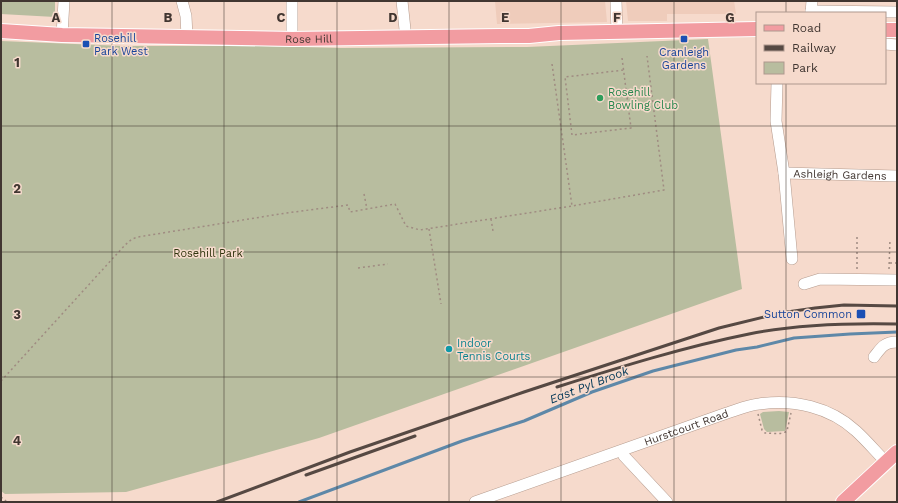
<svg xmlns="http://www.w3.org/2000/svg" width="898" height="503" font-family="'Work Sans',sans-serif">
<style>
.built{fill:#efccbb}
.green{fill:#b8bd9f}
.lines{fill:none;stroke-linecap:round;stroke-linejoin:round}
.stream{stroke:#5e88a8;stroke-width:3}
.minor-casing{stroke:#b59c8f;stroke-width:12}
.major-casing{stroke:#fff;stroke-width:16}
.path{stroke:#9f8b81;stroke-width:1.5;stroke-dasharray:2 3;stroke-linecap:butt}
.minor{stroke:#fff;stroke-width:11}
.major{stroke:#f29ca1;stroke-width:14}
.rail{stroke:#564943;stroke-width:3}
.grid{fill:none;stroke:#413631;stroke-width:1;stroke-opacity:0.55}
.transit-dot{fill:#1a4fb4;stroke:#f6dacc;stroke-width:1.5}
.leisure-dot{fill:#2e9e5b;stroke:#f6dacc;stroke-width:1.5}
.culture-dot{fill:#0f9aa8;stroke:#f6dacc;stroke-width:1.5}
.labels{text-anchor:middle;stroke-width:3;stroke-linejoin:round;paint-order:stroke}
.transit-label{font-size:11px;fill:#164399;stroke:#f6dacc;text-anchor:start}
.street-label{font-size:11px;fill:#413631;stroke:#f6dacc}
.leisure-label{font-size:11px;fill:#27864d;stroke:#f6dacc;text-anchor:start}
.park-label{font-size:11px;fill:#31350e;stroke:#f6dacc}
.culture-label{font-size:11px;fill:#0d838f;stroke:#f6dacc;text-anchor:start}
.water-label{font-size:12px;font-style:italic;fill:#003656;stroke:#f6dacc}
.grid-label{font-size:13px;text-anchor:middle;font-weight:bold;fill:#413631;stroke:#f6dacc;stroke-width:3;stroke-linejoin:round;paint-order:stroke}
</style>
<rect width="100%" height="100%" fill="#f6dacc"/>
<path class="built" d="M495 1H605L607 22 497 24Z
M626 1H734L736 14H667V21H628Z"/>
<path class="green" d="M1 1H55V17L1 14Z
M708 39 742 289 319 438 126 492 5 494 1 491V41L124 46H262L341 48 527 47Z
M779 411 789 412 785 431 767 432 764 429 760 414 763 412Z"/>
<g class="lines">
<path class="stream" d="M299 502 462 441 524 421 592 392 653 371 736 350 757 347 794 338 850 334 897 332"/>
<g class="minor-casing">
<g id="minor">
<path d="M182 1 186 16 187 37"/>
<path d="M402 1 406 39"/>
<path d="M616 1 617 32"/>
<path d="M811 11 897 12"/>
<path d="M811 13 812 1"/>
<path d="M62 35 64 1"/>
<path d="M292 39V1"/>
<path d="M885 44 897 45"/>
<path d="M777 83 776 121 784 173 792 259"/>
<path id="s1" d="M784 173 897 176"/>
<path d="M804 284 820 279 897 280"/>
<path d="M874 357C881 348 884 342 897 342"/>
<path d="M622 451 624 456 667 502"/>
<path id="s2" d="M475 502 727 413C737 410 748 405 759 404 794 399 830 407 856 431 867 441 876 452 886 462"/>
</g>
</g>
<g class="major-casing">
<g id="major">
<path d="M885 30H897"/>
<path id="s3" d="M1 31 62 35 292 39 500 36H529L559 33 757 29"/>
<path d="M843 502 897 452"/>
</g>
</g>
<path class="path" d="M622 58 631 128 572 135 565 77 624 70
M552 64 572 206
M364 194 367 209
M491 219 493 231
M429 229 441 304
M890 263H897
M358 268 388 264
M857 269V236
M889 269 890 239
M1 381 125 245 132 239 138 237 286 213 348 205 350 212 395 204 406 226 420 230 572 206 664 190 647 56
M758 414 762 430 765 433C772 433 781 435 787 431L791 413
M1 497 7 502"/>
<use href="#minor" class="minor"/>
<use href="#major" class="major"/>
<path class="rail" d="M557 387C620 367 684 347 749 334 798 324 848 323 897 324
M306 475 415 436
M217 502 350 452 524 392 719 328 780 313 815 308 844 305 897 306"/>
</g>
<path class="grid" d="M112 1V502M224 1V502M337 1V502M449 1V502M561 1V502M674 1V502M786 1V13M786 83V502M1 126H897M1 252H897M1 377H897"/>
<g class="transit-dot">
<rect x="680" y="35" width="8" height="8" rx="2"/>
<rect x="82" y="40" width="8" height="8" rx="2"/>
<rect x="856" y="309" width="10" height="10" rx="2"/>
</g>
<circle class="leisure-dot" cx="600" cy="98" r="4"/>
<circle class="culture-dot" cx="449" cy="349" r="4"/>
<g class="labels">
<g class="transit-label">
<text x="94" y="42">Rosehill<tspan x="94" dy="13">Park West</tspan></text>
<text x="684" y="56" text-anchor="middle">Cranleigh<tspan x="684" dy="13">Gardens</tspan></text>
<text x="852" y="318" text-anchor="end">Sutton Common</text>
</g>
<g class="street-label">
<text dy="4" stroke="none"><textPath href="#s3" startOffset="308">Rose Hill</textPath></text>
<text dy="4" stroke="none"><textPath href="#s1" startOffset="56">Ashleigh Gardens</textPath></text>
<text dy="4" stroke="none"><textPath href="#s2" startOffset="224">Hurstcourt Road</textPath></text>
</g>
<g class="leisure-label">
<text x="608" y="96">Rosehill<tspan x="608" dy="13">Bowling Club</tspan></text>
</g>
<g class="park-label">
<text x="208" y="257">Rosehill Park</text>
</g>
<g class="culture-label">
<text x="457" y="347">Indoor<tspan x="457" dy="13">Tennis Courts</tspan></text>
</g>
<g class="water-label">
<text transform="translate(589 385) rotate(-21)" y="4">East Pyl Brook</text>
</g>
</g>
<g class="grid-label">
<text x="56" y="22">A</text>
<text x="168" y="22">B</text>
<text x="281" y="22">C</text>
<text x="393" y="22">D</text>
<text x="505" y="22">E</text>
<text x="617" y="22">F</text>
<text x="730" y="22">G</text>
<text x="17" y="67">1</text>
<text x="17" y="193">2</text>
<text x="17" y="319">3</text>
<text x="17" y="445">4</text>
</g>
<rect width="898" height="503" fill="none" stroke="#413631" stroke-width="4"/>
<rect x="756" y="12" width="130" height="72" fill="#f6dacc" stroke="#ae988e"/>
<rect x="764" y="25" width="20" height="6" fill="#f29ca1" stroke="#ae988e"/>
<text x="792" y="32" font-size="12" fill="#413631">Road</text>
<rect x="764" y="45" width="20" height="6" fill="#564943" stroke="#ae988e"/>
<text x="792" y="52" font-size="12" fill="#413631">Railway</text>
<rect x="764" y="62" width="20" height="12" fill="#b8bd9f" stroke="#ae988e"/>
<text x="792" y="72" font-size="12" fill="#413631">Park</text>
</svg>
